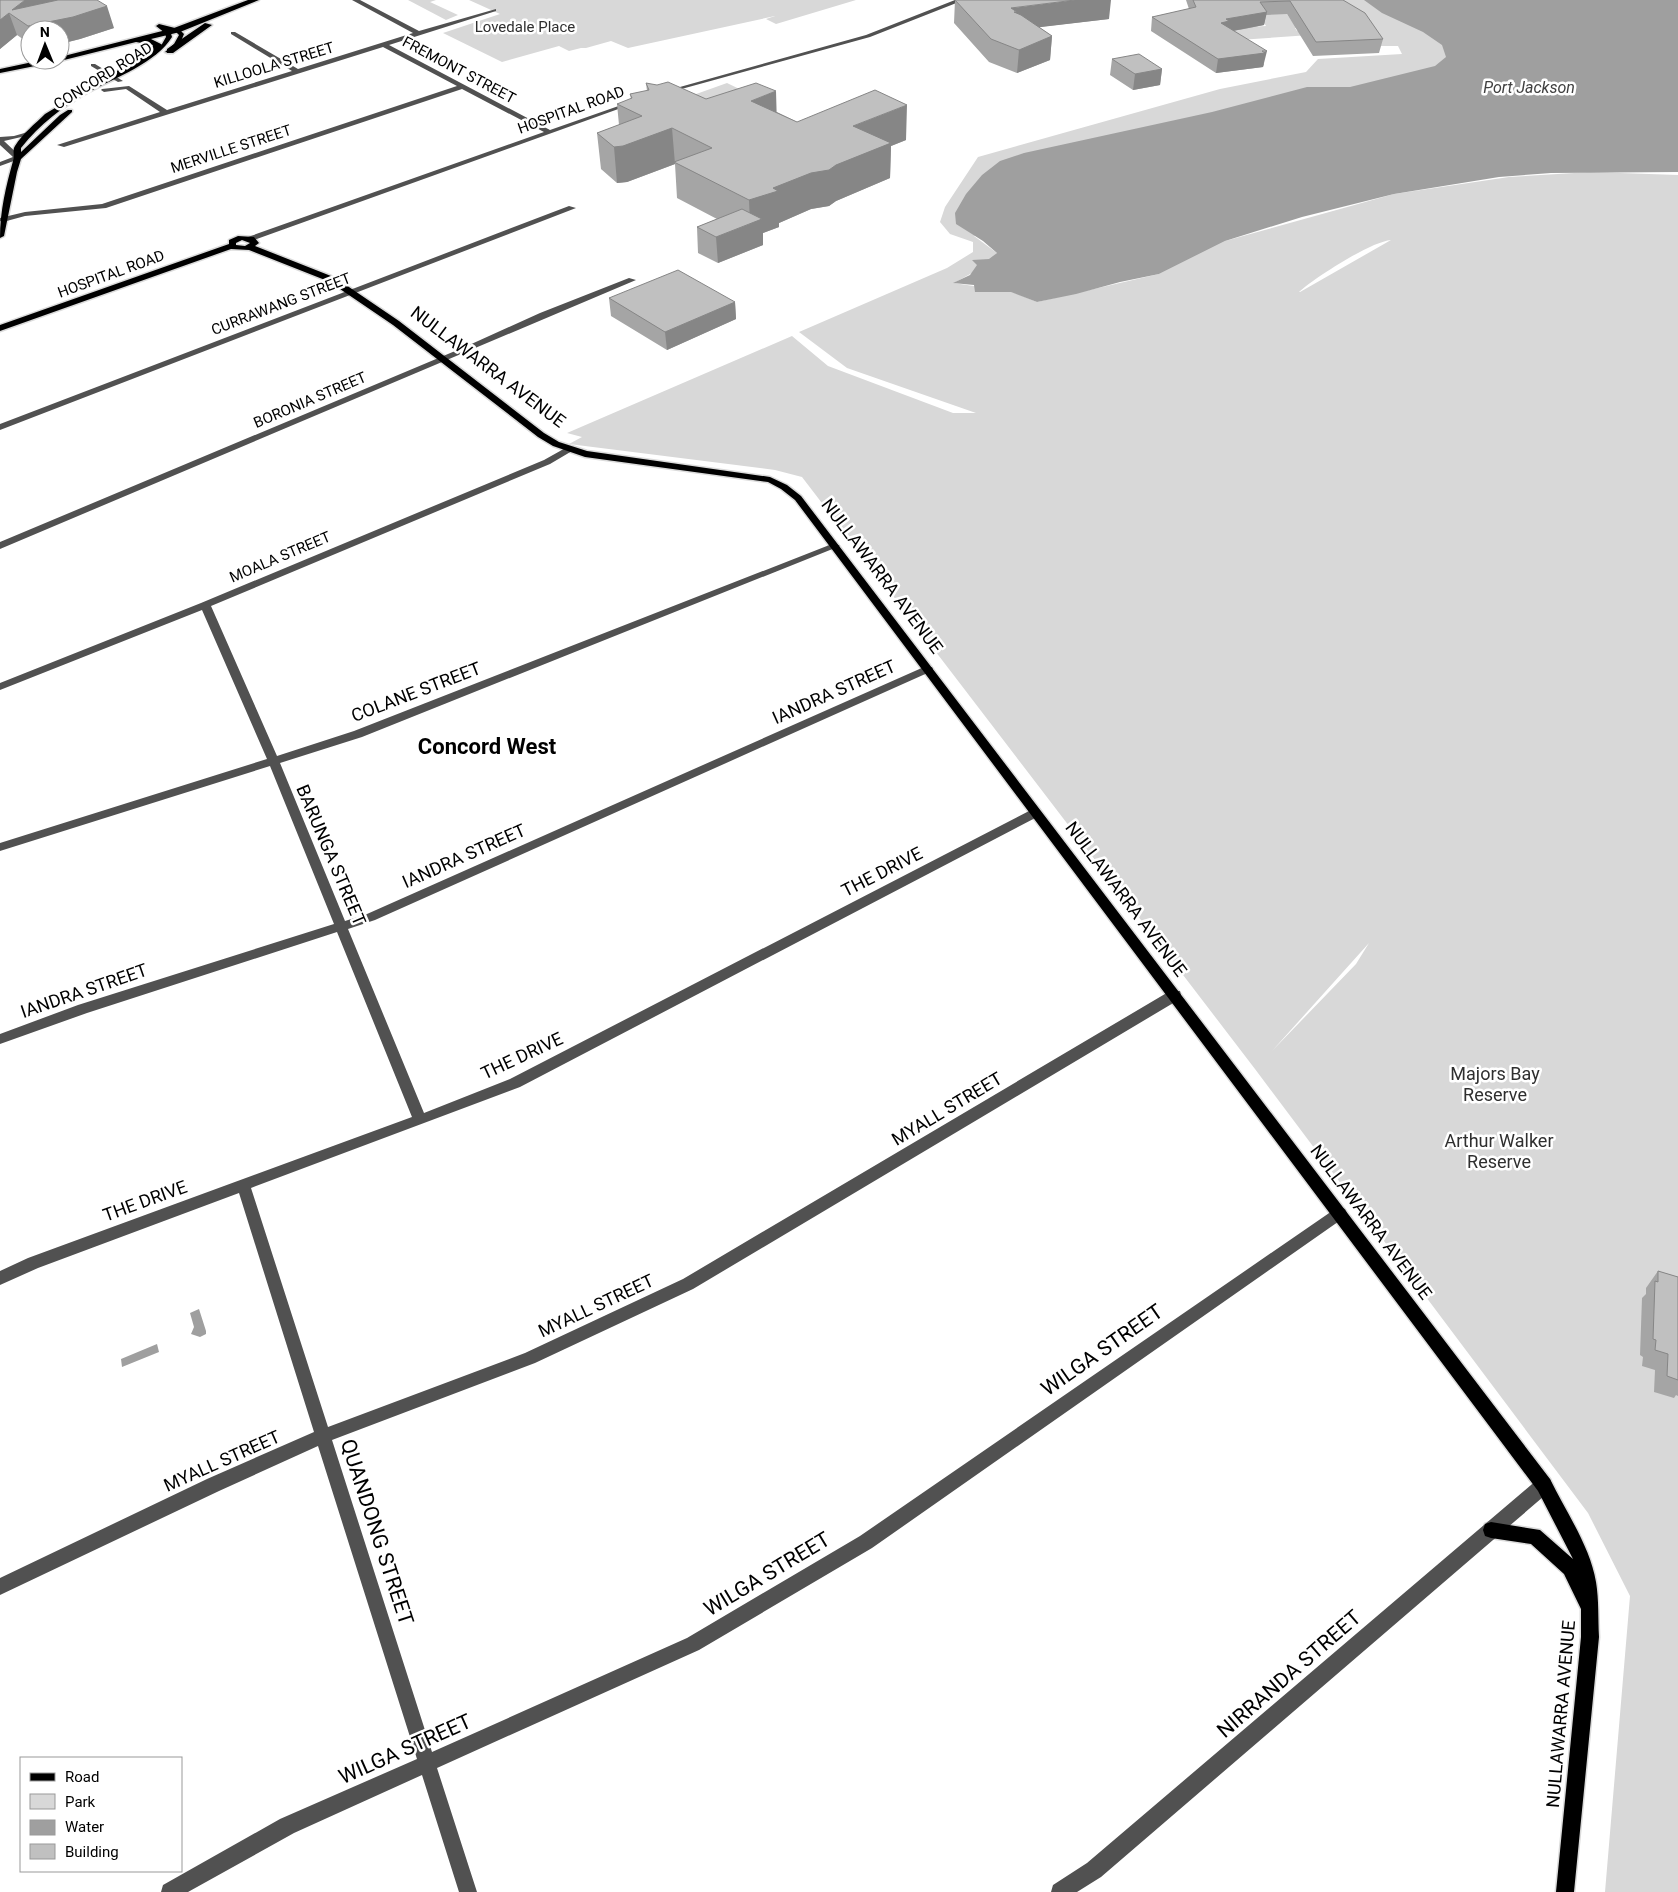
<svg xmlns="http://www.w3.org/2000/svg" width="1678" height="1892" font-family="Roboto,sans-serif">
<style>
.green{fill:#d8d8d8;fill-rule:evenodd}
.water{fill:#9f9f9f}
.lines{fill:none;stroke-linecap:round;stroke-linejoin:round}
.major-casing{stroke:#dbdbdb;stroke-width:3}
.highway-casing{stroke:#dbdbdb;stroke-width:3}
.minor{fill:#515151;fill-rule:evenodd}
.major{fill:#000;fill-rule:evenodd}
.highway{fill:#000;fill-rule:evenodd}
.wall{fill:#a5a5a5}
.shaded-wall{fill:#868686}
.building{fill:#c0c0c0;stroke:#868686}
.labels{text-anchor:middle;stroke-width:5;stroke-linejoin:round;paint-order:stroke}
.far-park-label{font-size:15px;fill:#2f2f2f;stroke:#fff}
.far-street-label{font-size:15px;fill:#000;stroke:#fff}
.far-water-label{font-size:16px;font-style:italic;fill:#404040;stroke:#fff}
.street-label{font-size:18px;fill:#000;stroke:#fff}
.park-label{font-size:18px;fill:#2f2f2f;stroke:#fff}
.near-street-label{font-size:21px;fill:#000;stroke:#fff}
.district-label{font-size:22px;font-weight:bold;fill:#000;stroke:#fff}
</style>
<rect width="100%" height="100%" fill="#fff"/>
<path class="green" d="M408 0H436L430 2 458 15 446 20Z
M469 0H856L776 24 766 19 775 16 628 48 611 41 586 48H581L569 51 559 46 502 62 443 33 500 14Z
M1319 0H1375L1457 50 1441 69 974 236 997 253 990 263 954 283 1012 292 1037 302 1159 274 1225 241 1394 194 1509 177 1591 172 1678 175V1892H1605L1630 1596 1588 1513 1255 1069 802 477 775 470 569 444 582 437 567 433 792 336 828 366 953 413H976L847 368 799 332 947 268 973 252V242L950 234 940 222 945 207 978 157 1220 89 1306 72 1318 59 1402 54 1398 46H1378ZM1391 240 1300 292H1299C1316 277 1370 242 1391 240ZM1369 943 1356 964 1272 1051Z
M1282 7 1293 23 1313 27 1295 28 1297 31H1303L1310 35 1239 40 1234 31 1240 30 1234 20 1248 27 1266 26 1259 15Z
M727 83 760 99 719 114 685 98Z"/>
<path class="water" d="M1364 0H1678V172L1551 173 1499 177 1394 194 1302 217 1225 241 1159 274 1120 282 1076 294 1037 302 1011 292H975L974 285 953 283 970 275 977 265 972 260 989 259 997 253 983 241 956 224 955 213 966 194 982 175 1000 161 1024 153 1212 112 1307 87H1350L1435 66 1446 57 1442 45 1423 32 1382 13Z
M199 1309 206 1331V1334L200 1337 191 1334 194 1327 190 1313Z
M157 1344 159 1352 122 1367 121 1359Z"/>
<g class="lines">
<g class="major-casing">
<path id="major" d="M159 24 179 29 184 34 179 46 170 53 165 52 174 44 179 35 175 31 170 30 172 37C157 62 115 78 89 92 62 107 40 124 21 148V152L60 115 68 110H72V112L21 159 17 172 4 236 0 238C0 211 6 186 13 161 15 156 12 150 15 146 23 133 35 124 45 114L162 44 166 37 165 33 156 26Z
M238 236 254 237 259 243 255 246 331 276 346 285 399 321 544 433 559 442 587 451 770 477 787 485 801 496 1550 1479C1566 1512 1590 1546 1596 1582 1599 1600 1598 1619 1599 1637L1574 1892H1556L1581 1637V1609L1564 1574 1531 1544 1491 1538 1485 1536 1483 1530 1485 1524 1491 1522 1540 1530 1573 1559 1538 1491 795 500 781 489 768 482 585 457 553 446 538 437 393 325 340 289 325 280 249 250 231 249 0 331V325L229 244V240ZM242 240 250 243 245 246 236 245V243Z"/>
</g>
<g class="highway-casing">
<path id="highway" d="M248 0H259L180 32 151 39 161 44V47L155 55 148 53 153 45 136 42 60 61 0 73V69L42 60H60V57L174 28Z
M205 23 212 25 173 53H167V49Z"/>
</g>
<path class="minor" d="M352 0H360L419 31 496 9V11L389 45 550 130 630 102 635 103 251 241 247 239 248 237 544 132 462 89 106 208 25 216 3 222 0 221V218L25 212 102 204 457 86 383 47 64 147 57 145 160 112 126 89 104 92 101 90 102 89 129 86 167 110 292 71 231 34V32H235L298 69 413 33Z
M955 0H964L870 37 667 93 662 92 866 35Z
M91 64H95L123 81 118 82 91 66Z
M28 132 30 133V135L4 141 22 158 0 166V162L13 157 0 145V137L14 136Z
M569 206 576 208 0 430V424Z
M629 278 636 280 0 549V542L467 346 540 313Z
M569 446 574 449 572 451 550 464 211 606 277 756 354 731 832 544 835 543 840 546 362 737 280 763 345 921 367 914 924 667H932L933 669 932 671 375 920 348 929 424 1113 510 1079 1031 810 1035 809 1041 813 1039 816 520 1087 251 1188 328 1427 525 1353 683 1279 1170 991H1180L1181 995 1180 999 693 1289 535 1363 332 1440 432 1752 687 1638 860 1536 1335 1209 1340 1207 1345 1209 1347 1213 1345 1217 872 1548 699 1650 437 1768 477 1892H459L422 1775 294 1833 188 1892H161L163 1885 280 1819 417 1759 318 1446 219 1491 0 1595V1578L207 1479 314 1432 239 1193 38 1268 0 1285V1271L28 1258 412 1117 337 932 87 1013 0 1044V1034L78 1005 334 924 270 766 0 851V843L267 759 202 610 0 690V683L201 603 544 460Z
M1544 1477 1550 1479 1552 1485 1550 1491 1101 1877 1077 1892H1051L1053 1885 1087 1863 1538 1479Z"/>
<use href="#major" class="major"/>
<use href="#highway" class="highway"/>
</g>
<path class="wall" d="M0 0 114 28 80 39 60 44V30H30V44L17 35 0 49Z
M955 0 1109 19 1039 27 1052 36 1050 60 1017 73 989 62 954 23Z
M1186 0H1343L1383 39 1379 53 1313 56 1287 14 1266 15 1264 25 1234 31 1264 64 1263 67 1216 73 1151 31 1152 17 1189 9Z
M1112 59 1162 69 1160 85 1133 90 1110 75Z
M646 83 706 99 777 112 797 122 906 140 891 146 890 178 836 201 829 206 811 209 779 223V227L763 233V245L718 263 698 253 697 227 717 219 677 198 675 164 627 182 617 183 601 169 597 133 619 125 617 104 631 99 630 94 647 91Z
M609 298 735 302 736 319 667 350 611 316Z
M1658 1271 1678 1277V1396L1676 1395 1674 1398 1654 1392 1655 1370 1642 1366 1643 1357 1640 1355 1642 1298 1646 1294V1288Z"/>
<path class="shaded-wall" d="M25 0H61L12 10Z
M1075 0H1111L1109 19 1015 30 1011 8Z
M107 6 114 28 80 39 60 44V30H30V32L28 26Z
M1267 12 1264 25 1227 32 1221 23 1226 19Z
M9 13 17 35 0 49V20Z
M1052 36 1050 60 1017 73 1019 50Z
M1267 51 1263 67 1216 73 1218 59Z
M1162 69 1160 85 1133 90 1135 74Z
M776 91 777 126 751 101Z
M907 105 906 140 891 146 890 178 836 201 829 206 811 209 779 223V227L763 233V245L718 263 716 237 750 224 749 200 773 188 853 126Z
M672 128 675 164 627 182 617 183 614 147Z
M735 302 736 319 667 350 665 332Z"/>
<path class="building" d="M0 0H25L12 10 58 0H97L107 6 73 17 28 26 9 13 0 20Z
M955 0H1075L1011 8 1017 12H1014L1021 15 1052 36 1019 50 991 39Z
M1193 0H1343L1365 13 1383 39 1316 42 1290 1 1260 2 1267 12 1226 19 1229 21 1221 23 1267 51H1262L1265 53 1218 59 1152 17 1196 7Z
M1139 54 1162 69 1135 74 1112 59Z
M668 82 706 99 756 83 776 91 751 101 797 122 875 90 907 105 853 126 891 143 836 165 829 170 811 173 773 188 778 191 749 200 674 162 712 148 672 128 623 146 614 147 597 133 642 116 617 104 632 98 630 94 649 90 646 83 657 85Z
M742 209 762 219 716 237 697 227Z
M678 270 735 302 665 332 609 298Z
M1658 1271 1678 1277V1380L1667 1376 1668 1354 1655 1350 1656 1340 1653 1339 1655 1281 1658 1282Z"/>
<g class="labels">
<g class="far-park-label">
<text x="525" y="32">Lovedale Place</text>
</g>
<g class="far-street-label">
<text transform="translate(274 65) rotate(-17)" y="5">KILLOOLA STREET</text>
<text transform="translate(459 70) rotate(28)" y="5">FREMONT STREET</text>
<text transform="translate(103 76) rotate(-32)" y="5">CONCORD ROAD</text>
<text transform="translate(571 110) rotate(-20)" y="5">HOSPITAL ROAD</text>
<text transform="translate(231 149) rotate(-18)" y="5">MERVILLE STREET</text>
<text transform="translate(111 274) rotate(-20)" y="5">HOSPITAL ROAD</text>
<text transform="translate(281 304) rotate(-21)" y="5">CURRAWANG STREET</text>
<text transform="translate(310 400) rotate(-23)" y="5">BORONIA STREET</text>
<text transform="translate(280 557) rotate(-23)" y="5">MOALA STREET</text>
</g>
<g class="far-water-label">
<text x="1529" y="93">Port Jackson</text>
</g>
<g class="street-label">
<text transform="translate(488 367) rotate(37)" y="6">NULLAWARRA AVENUE</text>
<text transform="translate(882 576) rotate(53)" y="6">NULLAWARRA AVENUE</text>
<text transform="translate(416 692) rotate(-21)" y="6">COLANE STREET</text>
<text transform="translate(834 692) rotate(-24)" y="6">IANDRA STREET</text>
<text transform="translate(331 855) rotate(67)" y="6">BARUNGA STREET</text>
<text transform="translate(464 856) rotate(-24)" y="6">IANDRA STREET</text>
<text transform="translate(882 872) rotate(-27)" y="6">THE DRIVE</text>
<text transform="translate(1126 899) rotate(53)" y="6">NULLAWARRA AVENUE</text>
<text transform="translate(84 991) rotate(-19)" y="6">IANDRA STREET</text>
<text transform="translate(522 1056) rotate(-25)" y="6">THE DRIVE</text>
<text transform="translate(947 1109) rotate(-31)" y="6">MYALL STREET</text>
<text transform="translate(145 1201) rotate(-20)" y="6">THE DRIVE</text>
<text transform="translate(1371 1222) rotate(53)" y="6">NULLAWARRA AVENUE</text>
<text transform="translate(596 1306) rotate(-25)" y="6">MYALL STREET</text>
<text transform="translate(222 1461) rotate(-24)" y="6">MYALL STREET</text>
<text transform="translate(1561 1714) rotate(-85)" y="6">NULLAWARRA AVENUE</text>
</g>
<g class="park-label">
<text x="1495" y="1080">Majors Bay<tspan x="1495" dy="21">Reserve</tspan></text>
<text x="1499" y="1147">Arthur Walker<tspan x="1499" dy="21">Reserve</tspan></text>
</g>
<g class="near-street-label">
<text transform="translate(1102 1350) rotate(-35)" y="7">WILGA STREET</text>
<text transform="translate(377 1532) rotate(72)" y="7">QUANDONG STREET</text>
<text transform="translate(767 1574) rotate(-31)" y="7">WILGA STREET</text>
<text transform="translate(1289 1674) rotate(-41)" y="7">NIRRANDA STREET</text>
<text transform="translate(405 1749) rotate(-24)" y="7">WILGA STREET</text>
</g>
<g class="district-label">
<text x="487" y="754">Concord West</text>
</g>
</g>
<rect x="20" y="1757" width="162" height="115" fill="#ffffff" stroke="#999999"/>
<rect x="30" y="1773" width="25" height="8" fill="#000000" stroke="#999999"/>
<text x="65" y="1782" font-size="15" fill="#000000">Road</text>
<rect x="30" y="1794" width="25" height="15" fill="#d8d8d8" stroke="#999999"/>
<text x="65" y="1807" font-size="15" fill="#000000">Park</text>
<rect x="30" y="1820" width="25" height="15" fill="#9f9f9f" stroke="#999999"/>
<text x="65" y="1832" font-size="15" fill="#000000">Water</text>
<rect x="30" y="1844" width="25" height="15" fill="#c0c0c0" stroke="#999999"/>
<text x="65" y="1857" font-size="15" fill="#000000">Building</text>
<g transform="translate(45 45) rotate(359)"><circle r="24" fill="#ffffff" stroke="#999999"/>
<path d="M0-4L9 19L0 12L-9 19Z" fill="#000000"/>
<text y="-8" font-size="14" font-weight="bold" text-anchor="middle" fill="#000000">N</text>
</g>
</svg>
